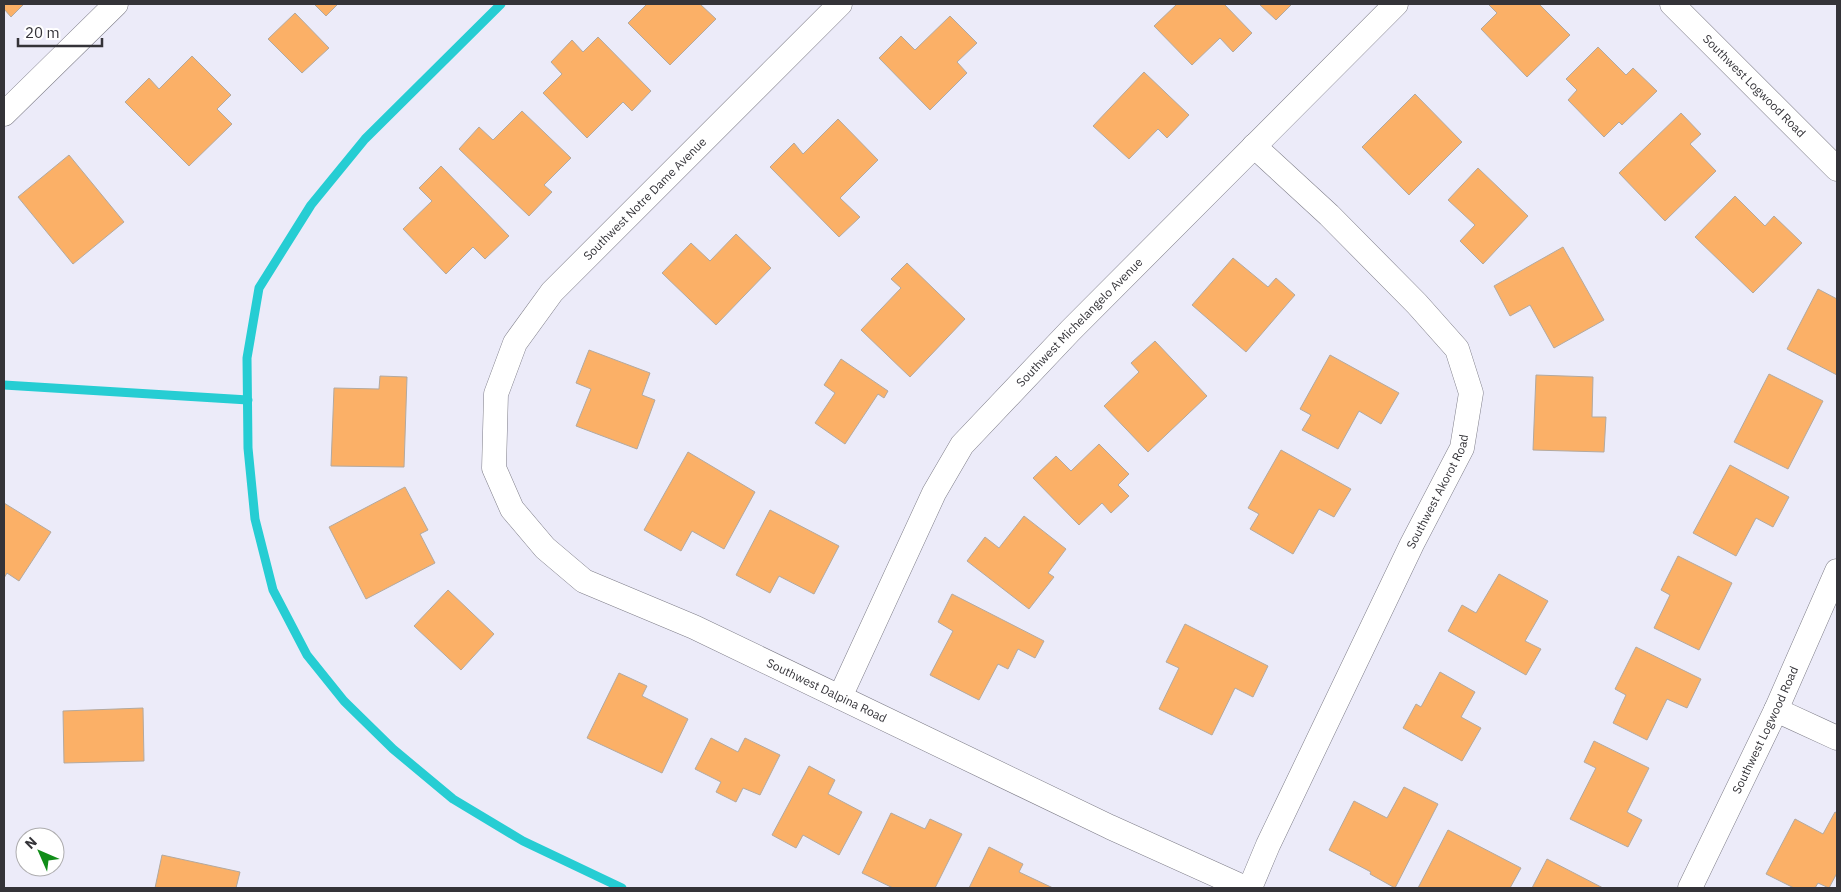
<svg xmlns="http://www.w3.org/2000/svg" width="1841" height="892" font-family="'IBM Plex Sans',sans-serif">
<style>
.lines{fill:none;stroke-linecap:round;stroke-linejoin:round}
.stream{stroke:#26cdd3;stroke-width:9}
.building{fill:#fbb067;stroke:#b3a99f}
.street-casing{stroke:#7e7d88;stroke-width:25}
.street{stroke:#fff;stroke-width:24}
.labels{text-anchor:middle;stroke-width:4.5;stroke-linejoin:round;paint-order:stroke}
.street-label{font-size:12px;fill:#343338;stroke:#fff}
</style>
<rect width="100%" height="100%" fill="#ecebf9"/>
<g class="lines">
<path class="stream" d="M501 4 365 139 311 205 259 288 247 358 248 448 255 519 273 590 307 655 344 701 393 749 453 799 523 841 622 888
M4 385 248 400"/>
</g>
<path class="building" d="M4 4H24L11 17 4 9Z
M314 4H338L326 16Z
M647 4H700L716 19 670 65 628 23Z
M1177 4H1224L1252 33 1233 52 1220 38 1192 65 1154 26Z
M1259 4H1292L1276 20Z
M1488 4H1539L1570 35 1527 77 1481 29 1497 13Z
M295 13 329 48 302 73 268 39Z
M950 16 977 43 957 62 967 73 930 110 879 58 901 36 915 50Z
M598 37 651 91 632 111 623 102 587 138 543 93 562 74 551 62 572 40 583 52Z
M1598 47 1626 75 1633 68 1657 91 1622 125 1619 122 1604 137 1568 100 1577 90 1566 79Z
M192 56 231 95 217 109 232 124 189 166 125 102 149 78 159 89Z
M1144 72 1189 115 1167 138 1158 129 1129 159 1093 126Z
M1415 94 1462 142 1409 195 1362 147Z
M522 111 571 158 544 185 552 192 529 216 459 149 479 127 493 140Z
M1681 113 1701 134 1690 144 1716 171 1665 221 1619 173Z
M838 119 878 160 840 198 860 217 839 237 770 167 794 143 803 154Z
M69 155 124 222 73 264 18 197Z
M441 166 509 236 485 259 473 247 446 274 403 229 432 201 419 188Z
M1478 168 1528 216 1483 264 1460 241 1475 225 1448 200Z
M1735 196 1765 226 1774 216 1802 243 1753 293 1695 237Z
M736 234 771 268 716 325 662 273 691 243 710 261Z
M1563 247 1604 320 1554 348 1530 305 1510 316 1494 286Z
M1233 258 1268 287 1276 278 1295 295 1246 352 1192 305Z
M907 263 965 319 910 377 861 330 901 288 891 279Z
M1818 289 1837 299V375L1787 349Z
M1155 341 1207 396 1148 452 1104 406 1139 372 1131 363Z
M589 350 650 373 642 395 655 400 637 449 576 426 591 389 576 383Z
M1330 355 1399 393 1381 424 1359 411 1338 449 1302 430 1311 415 1300 409Z
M841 359 888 391 884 398 878 394 845 444 815 423 835 393 824 385Z
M1769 374 1823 401 1788 469 1734 442Z
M1536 375 1593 377 1592 417H1606L1604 452 1533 450Z
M380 376 407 377 404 467 331 466 334 388 379 389Z
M1099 444 1129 474 1118 485 1129 496 1111 513 1102 503 1079 525 1033 478 1056 456 1071 471Z
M1281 450 1351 489 1334 517 1319 509 1293 554 1250 529 1259 514 1248 508Z
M688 452 755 492 724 549 692 531 681 551 644 530Z
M1730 465 1789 497 1773 527 1756 518 1736 556 1693 533Z
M405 487 428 530 420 534 435 563 366 599 329 527Z
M4 503 51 532 19 581 7 573 4 578Z
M770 510 839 546 814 594 779 576 770 593 736 575Z
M1024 516 1066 549 1048 573 1054 577 1029 609 967 561 985 537 999 548Z
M1678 556 1732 583 1699 650 1654 628 1670 595 1661 590Z
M1499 574 1548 601 1525 641 1541 649 1526 675 1448 631 1462 605 1476 613Z
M448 590 494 634 461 670 414 626Z
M952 594 1044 641 1035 658 1018 649 1008 669 998 664 979 700 930 675 953 631 938 622Z
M1185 624 1268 666 1253 697 1235 688 1212 735 1159 709 1179 668 1166 662Z
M1636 647 1701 679 1687 708 1667 699 1647 740 1613 723 1626 695 1615 689Z
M1440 672 1475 692 1461 717 1481 728 1462 761 1403 728 1416 704 1421 707Z
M619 673 647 686 642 696 688 719 662 773 587 738Z
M143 708 144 761 64 763 63 711Z
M711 738 738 752 745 738 780 755 760 795 743 788 736 802 716 792 721 782 695 769Z
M1594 741 1649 768 1627 812 1642 820 1628 847 1570 819 1596 768 1584 762Z
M809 766 835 780 828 794 862 812 839 855 803 835 796 848 772 835Z
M1404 787 1438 804 1395 888 1370 874 1371 872 1329 850 1354 801 1387 818Z
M1835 812 1837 813V873L1829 888 1818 883 1815 888H1794L1766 874 1795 819 1823 834Z
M891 813 925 829 930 819 962 834 935 888H893L862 873Z
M1448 830 1521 868 1510 888H1418Z
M989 847 1023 864 1019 872 1053 888H969Z
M162 855 240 872 236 888H155Z
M1547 859 1603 888H1532Z"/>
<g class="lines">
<g class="street-casing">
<g id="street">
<path id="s1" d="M840 4 552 292 515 343 496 394 494 468 512 509 545 548 584 581 694 627 1110 827 1245 888"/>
<path id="s2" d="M1672 4 1837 169"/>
<path d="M4 114 116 4"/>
<path id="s3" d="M840 697 934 493 962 445 1070 331 1396 4"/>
<path d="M1776 710 1837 738"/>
<path id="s4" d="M1250 888 1268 845 1412 544 1462 448 1471 393 1457 349 1417 304 1329 215 1254 146"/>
<path id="s5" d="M1690 888 1776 710 1837 571"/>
</g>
</g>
<use href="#street" class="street"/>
</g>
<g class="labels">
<g class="street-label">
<text dy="4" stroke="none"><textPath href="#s2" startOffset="116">Southwest Logwood Road</textPath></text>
<text transform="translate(645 199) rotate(-45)" y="4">Southwest Notre Dame Avenue</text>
<text dy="4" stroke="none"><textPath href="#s3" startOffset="450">Southwest Michelangelo Avenue</textPath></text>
<text dy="4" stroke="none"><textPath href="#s4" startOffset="439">Southwest Akorot Road</textPath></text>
<text dy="4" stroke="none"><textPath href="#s1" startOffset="1012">Southwest Dalpina Road</textPath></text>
<text dy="4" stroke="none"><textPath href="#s5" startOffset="175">Southwest Logwood Road</textPath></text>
</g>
</g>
<rect width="1841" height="892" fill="none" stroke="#343338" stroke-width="10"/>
<g transform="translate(40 852) rotate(315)"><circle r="24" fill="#ffffff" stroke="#aeadaf"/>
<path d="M0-4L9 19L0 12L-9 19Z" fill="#108d18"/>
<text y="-8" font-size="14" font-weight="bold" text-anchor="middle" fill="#343338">N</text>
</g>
<path d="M18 38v8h84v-8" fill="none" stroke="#343338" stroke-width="2.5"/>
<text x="25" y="38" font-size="15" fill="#343338" stroke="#ffffff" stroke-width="4" paint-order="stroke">20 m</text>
</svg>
